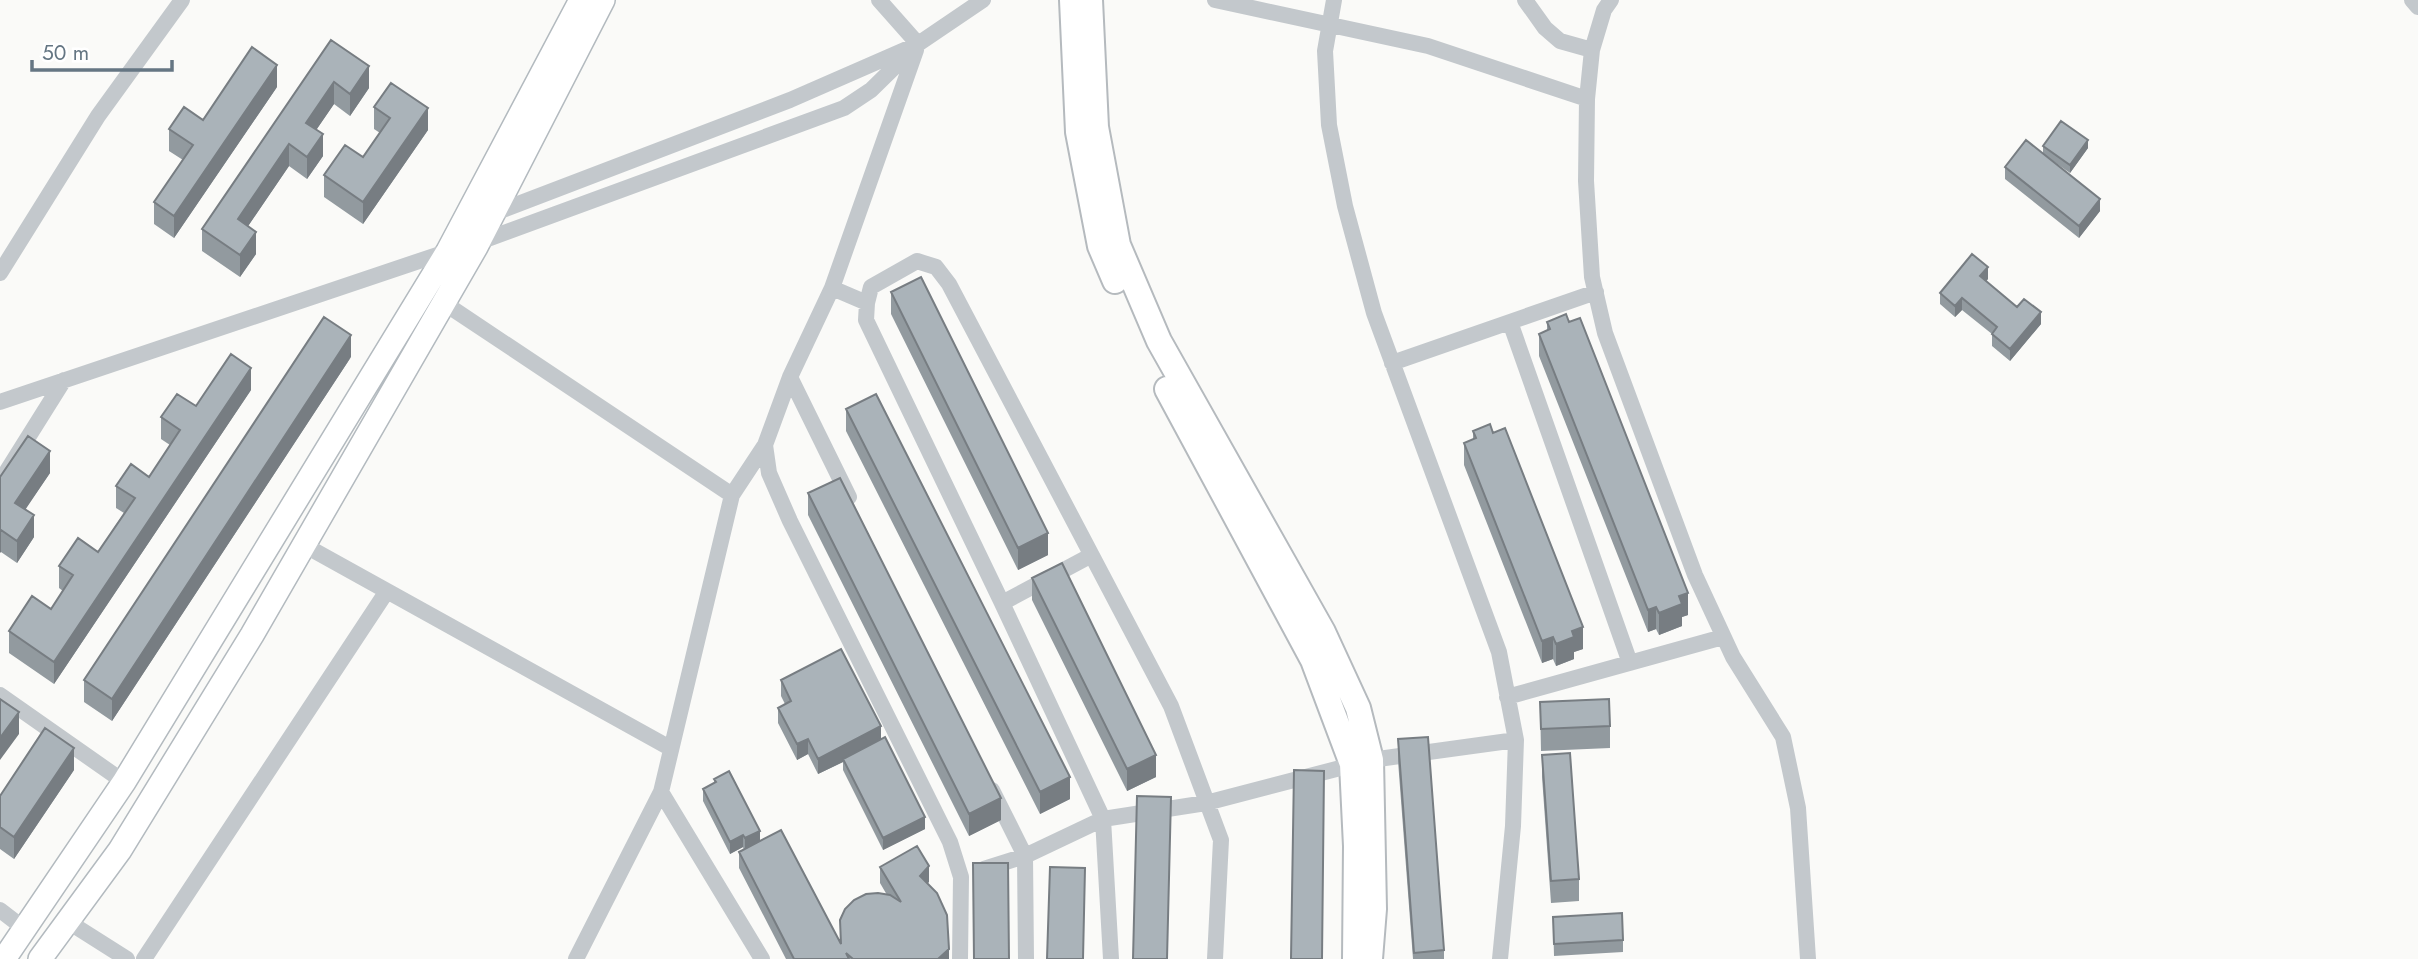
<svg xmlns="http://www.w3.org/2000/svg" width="2418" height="959" font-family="Jost,sans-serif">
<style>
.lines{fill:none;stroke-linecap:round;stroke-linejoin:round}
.secondary-casing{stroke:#b3babf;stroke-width:26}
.primary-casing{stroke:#b5babe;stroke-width:28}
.street{stroke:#c3c8cc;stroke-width:16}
.secondary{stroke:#fff;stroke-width:23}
.primary{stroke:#fff;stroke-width:24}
.wall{fill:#929a9f}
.shaded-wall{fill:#777d82}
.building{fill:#aab3b9;stroke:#777d82;stroke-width:2}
</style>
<rect width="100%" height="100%" fill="#fafaf8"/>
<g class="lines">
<g class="secondary-casing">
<path id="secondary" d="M4 959 124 782 448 251 581 0
M40 959 120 850 252 635 476 247 603 0"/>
</g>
<g class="primary-casing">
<path id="primary" d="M1072 0 1078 132 1100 246 1115 281
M1090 0 1096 127 1118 245 1159 341 1323 632 1358 708 1371 760 1374 909 1370 959
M1167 389 1313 660 1352 764 1356 846 1355 959"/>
</g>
<path class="street" d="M879 0 918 44
M1215 0 1428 46 1587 99
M1334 0 1325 51 1329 125 1345 206 1374 313 1499 652 1516 740 1513 826 1500 959
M1525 0 1545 28 1560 41 1592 50
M1611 0 1604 10 1592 50 1587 99 1586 181 1592 277 1605 333 1695 575 1733 657 1783 737 1798 808 1808 959
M2412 0 2418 7
M916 50 832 288 790 377 765 445 769 473 790 521 950 842 961 877 960 959
M492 214 790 100 909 48
M474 244 844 108 871 90 918 44 983 0
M0 273 98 116 182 0
M832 288 867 303
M444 303 732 495
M1510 322 1630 663
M1392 363 1596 292
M790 377 849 497
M0 402 452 250
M0 482 64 380
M304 545 670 748
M1002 603 1090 556
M0 695 124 782
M1507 697 1723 637
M992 790 1025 856 1026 959
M661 792 762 959
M984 869 1025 856 1103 819 1206 803 1371 760 1516 740
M0 910 26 930
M67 921 127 959
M144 959 387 591
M576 959 661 792 732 495 765 445
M1111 959 1103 819 1002 603 866 320 867 303 871 287 917 261 936 267 949 284 1171 706 1221 840 1215 959"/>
<use href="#secondary" class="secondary"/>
<use href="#primary" class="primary"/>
</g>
<path class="wall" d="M331 40 369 88 350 116 334 104 316 130 323 156 307 179 289 166 248 226 256 254 240 277 202 251V229Z
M277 87 174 238 154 224V202L183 160 169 151V129L203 120Z
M374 107 428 130 363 224 324 197V175L363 157 380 133 374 129Z
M2043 146 2088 148 2070 173 2043 154Z
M2005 167 2100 211 2079 238 2005 179Z
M1988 279 1986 281 2017 307 2041 324 2010 361 1992 346V334L1962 310 1955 317 1940 304V293Z
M891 292 1048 555 1018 570 891 314Z
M1547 322 1688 615 1682 617V626L1659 635 1656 629 1648 632 1539 356V334L1547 331Z
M351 357 112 721 84 702V680Z
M251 390 54 684 9 653V631L51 609 63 591 59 588V566L98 552 124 513 116 508V486L149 477 170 445 161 439V417Z
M846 409 1070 799 1040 814 846 431Z
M1473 431 1583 649 1574 652V659L1556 666 1553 659 1542 663 1464 465V443L1473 440Z
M50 473 25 509 34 537 17 563 1 552 0 477Z
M808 493 1001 820 969 836 808 515Z
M1032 578 1156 777 1127 791 1032 600Z
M781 680 881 739 925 829 883 850 843 770V762L818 774 808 754 797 760 778 723V708L785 704 781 696Z
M1540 702 1610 726V748L1541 751Z
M1398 739 1444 950V959H1413L1398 761Z
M1542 755 1579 879V901L1551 903 1542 777Z
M74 770 14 859 0 849V796Z
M714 779 760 841 840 943V920L887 895 880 883V867L929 882 927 883 949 959H786L739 868V852L744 850 743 847 730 854 703 801V789L714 783Z
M1553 917 1623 940V952L1554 956Z"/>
<path class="shaded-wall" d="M277 65V87L174 238V216Z
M369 66V88L350 116V94Z
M334 82V104L306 145V123Z
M428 108V130L363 224V202Z
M323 134V156L307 179V157Z
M2088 140V148L2070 173V165Z
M289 144V166L238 241V219Z
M2100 199V211L2079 238V226Z
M256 232V254L240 277V255Z
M1988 267V279L1980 288V276Z
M1962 298V310L1955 317V306Z
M2041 312V324L2010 361V349Z
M351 335V357L112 721V699Z
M251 368V390L54 684V662Z
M50 451V473L15 525V503Z
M34 515V537L17 563V541Z
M1 530V552L0 553V531Z
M1048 533V555L1018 570V548Z
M1688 593V615L1682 617V626L1659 635V613L1679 596Z
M1656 607V629L1648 632V610Z
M1583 627V649L1574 652V659L1556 666V644L1572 631Z
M1553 637V659L1542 663V641Z
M19 712V734L0 760V738Z
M881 726V741L843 759V762L818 774V759Z
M808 739V754L797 760V744Z
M74 748V770L14 859V837Z
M1156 755V777L1127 791V769Z
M1070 777V799L1040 814V792Z
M1001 798V820L969 836V814Z
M925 817V829L883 850V838Z
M760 831V843L745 850V838Z
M743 835V847L730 854V842Z
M929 866V882L920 891V876Z
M949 949V959H938Z"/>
<path class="building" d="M331 40 369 66 350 94 334 82 306 123 323 134 307 157 289 144 238 219 256 232 240 255 202 229Z
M252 47 277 65 174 216 154 202 193 145 169 129 184 107 203 120Z
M391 83 428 108 363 202 324 175 345 145 363 157 390 118 374 107Z
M2061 121 2088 140 2070 165 2043 146Z
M2026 140 2100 199 2079 226 2005 167Z
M1972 254 1988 267 1980 276 2017 307 2024 299 2041 312 2010 349 1992 334 1997 327 1962 298 1955 306 1940 293Z
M921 277 1048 533 1018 548 891 292Z
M1566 314 1569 322 1580 318 1688 593 1679 596 1682 604 1659 613 1656 607 1648 610 1539 334 1550 329 1547 322Z
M324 317 351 335 112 699 84 680Z
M231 354 251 368 54 662 9 631 32 596 51 609 73 575 59 566 78 538 98 552 135 498 116 486 131 464 149 477 180 430 161 417 177 394 196 406Z
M876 394 1070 777 1040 792 846 409Z
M1490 424 1493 433 1505 428 1583 627 1572 631 1574 637 1556 644 1553 637 1542 641 1464 443 1476 438 1473 431Z
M28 436 50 451 15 503 34 515 17 541 1 530 0 531V477Z
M840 478 1001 798 969 814 808 493Z
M1062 563 1156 755 1127 769 1032 578Z
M841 649 881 726 818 759 808 739 797 744 778 708 791 701 781 680Z
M0 699 19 712 0 738Z
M1609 699 1610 726 1541 729 1540 702Z
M45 728 74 748 14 837 0 827V796Z
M885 737 925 817 883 838 843 759Z
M1428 737 1444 950 1414 953 1398 739Z
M1570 753 1579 879 1551 881 1542 755Z
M1294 770 1324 771 1322 959H1291Z
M729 771 760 831 745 838 743 835 730 842 703 789 716 782 714 779Z
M1137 796 1171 797 1167 959H1133Z
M781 830 841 944 840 920 845 909 854 900 866 894 878 893 890 895 901 902 880 867 917 846 929 866 920 876 937 893 947 915 949 949 938 959H853L846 953 849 959H794L739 852Z
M973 863H1008L1009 959H974Z
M1050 867 1085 868 1083 959H1047Z
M1622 913 1623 940 1554 944 1553 917Z"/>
<path d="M32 60v10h140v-10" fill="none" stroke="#657683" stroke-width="3.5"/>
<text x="42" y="60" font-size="21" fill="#657683" stroke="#ffffff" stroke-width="5" paint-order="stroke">50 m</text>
</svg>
